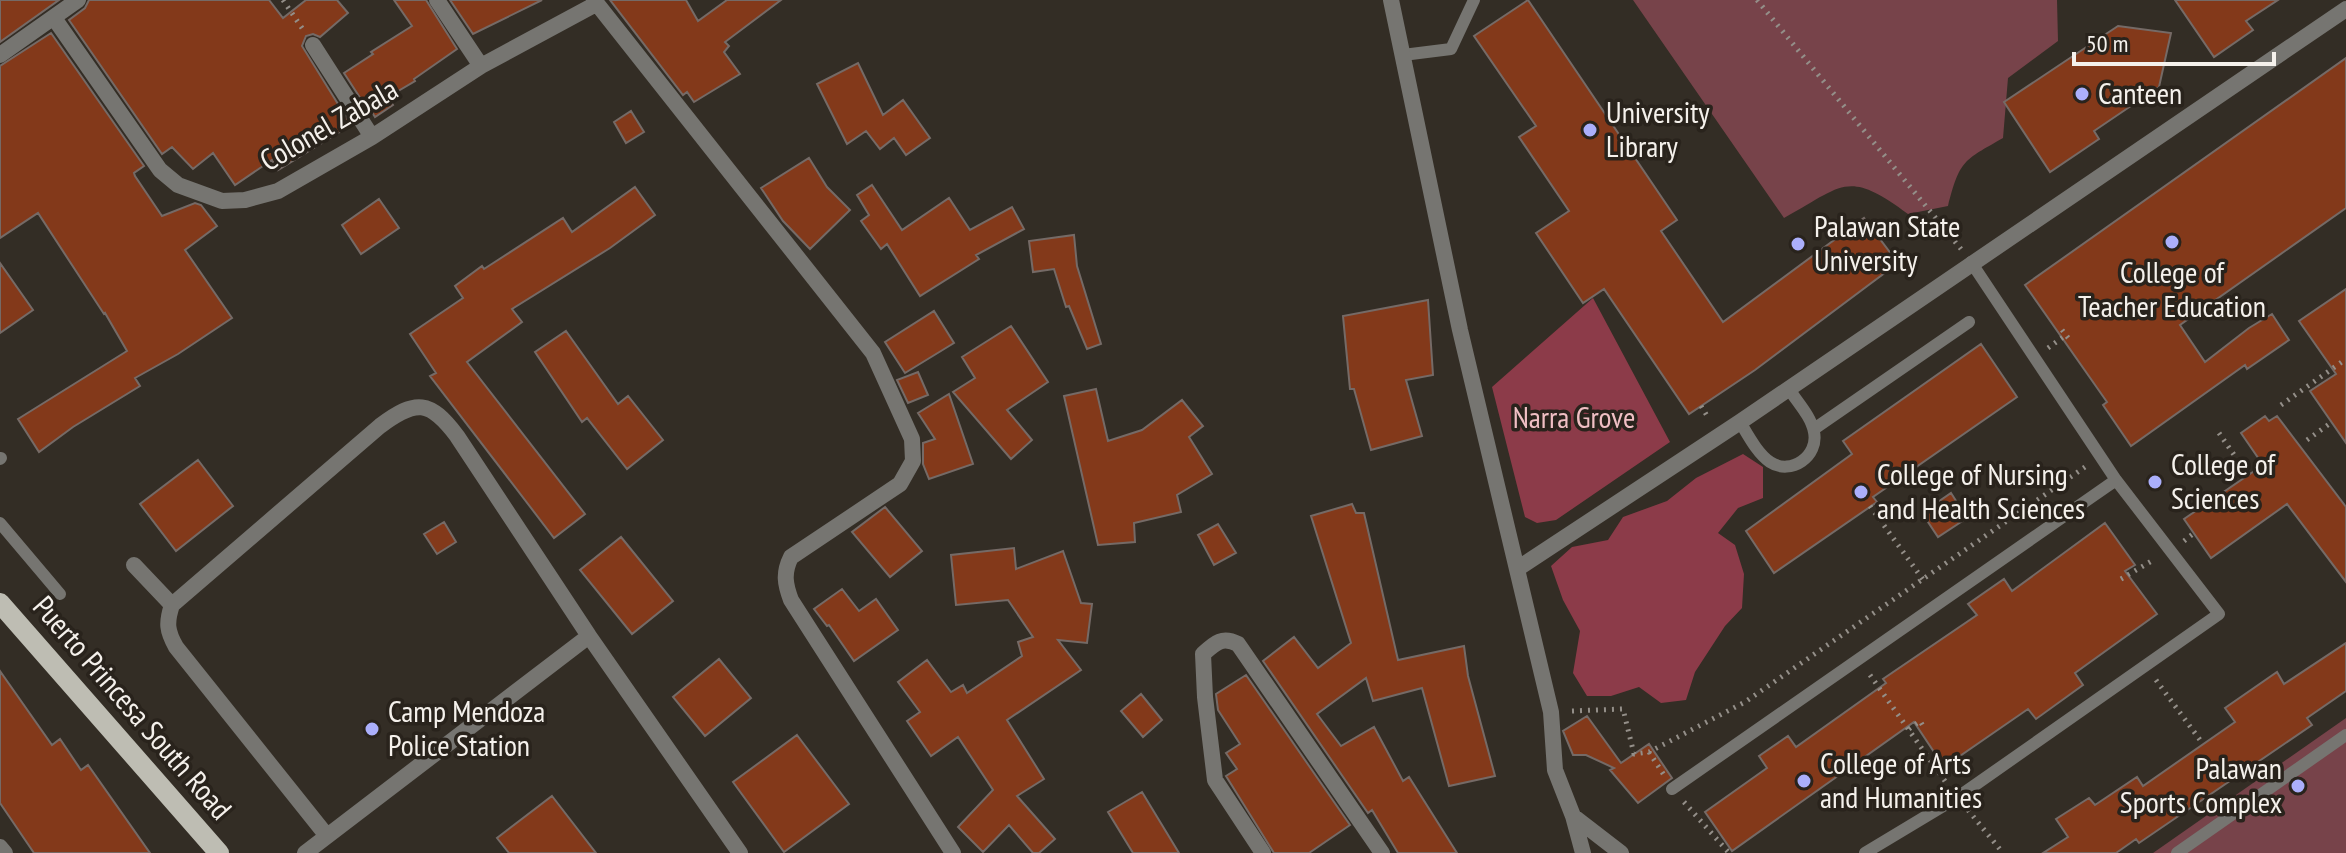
<svg xmlns="http://www.w3.org/2000/svg" width="2346" height="853" font-family="'PT Sans Narrow',sans-serif">
<style>
.green{fill:#77434a}
.forest{fill:#8c3b49}
.building{fill:#83391a;stroke:#756a66;stroke-width:2}
.lines{fill:none;stroke-linecap:round;stroke-linejoin:round}
.path{stroke:#948f89;stroke-width:5;stroke-dasharray:2 6;stroke-linecap:butt}
.lane{stroke:#767571;stroke-width:12}
.street{stroke:#767571;stroke-width:16}
.primary{stroke:#bebdb3;stroke-width:20}
.poi-dot{fill:#abaffb;stroke:#29231c;stroke-width:3}
.labels{text-anchor:middle;stroke-width:7;stroke-linejoin:round;paint-order:stroke}
.poi-label{font-size:30px;fill:#f5f1ec;stroke:#29231c;text-anchor:start}
.street-label{font-size:30px;fill:#f5f1ec;stroke:#29231c}
.park-label{font-size:30px;fill:#f0bfc4;stroke:#29231c}
</style>
<rect width="100%" height="100%" fill="#332d25"/>
<path class="green" d="M1633 0H2057L2058 41 2008 78 2003 138C1963 161 1960 160 1948 206L1908 214C1847 169 1844 185 1784 218Z
M2346 718V853H2153Z"/>
<path class="forest" d="M1593 298 1670 442 1556 520 1537 523 1525 517 1492 387Z
M1743 454 1763 467V498L1738 508 1718 533 1735 545 1744 574 1742 608 1725 626 1695 672 1686 700 1661 703 1639 687 1611 696H1587L1573 673 1580 631 1563 600 1551 566 1572 547 1608 540 1623 517 1667 501 1696 478Z"/>
<path class="building" d="M0 0H59L0 42Z
M89 0H269L283 18 306 0H337L348 13 320 37 313 34 306 36 302 46 351 125 278 170 272 160 235 185 213 153 193 169 172 147 162 154 69 20 85 8Z
M394 0H426L457 49 414 79 415 81 388 97 393 105 375 117 372 112 370 113 344 73 373 54 371 52 412 26Z
M450 0H542L473 34Z
M610 0H686L698 21 727 0H781L725 42 729 46 724 52 740 74 694 102 687 92 683 95Z
M1528 0 1677 220 1661 231 1723 322 1864 218 1898 263 1755 370 1689 414 1604 289 1583 303 1536 233 1569 211 1519 137 1536 126 1474 36Z
M2175 0H2278L2246 21 2253 30 2214 57Z
M2118 26 2171 33 2159 87 2094 131 2099 139 2050 172 2004 102Z
M51 33 144 166 134 173 135 176 162 216 195 203 201 205 217 226 185 250 232 318 178 354 135 378 140 386 73 427 39 452 18 419 127 351 105 313 104 314 38 213 0 238V66Z
M2346 58V208L2180 325 2205 362 2249 328 2272 314 2289 340 2247 369 2245 365 2131 446 2103 405 2107 402 2025 285Z
M858 63 883 115 903 100 930 138 906 155 894 138 880 149 866 131 847 144 817 84Z
M631 111 644 132 626 143 614 122Z
M809 158 827 187 850 210 810 249 783 221 761 188Z
M872 185 902 230 949 198 970 230 1012 207 1024 229 976 255 979 259 920 296 887 244 881 249 861 221 869 215 857 195Z
M635 187 655 215 610 248 512 309 522 322 467 362 585 514 554 538 430 376 436 373 410 334 463 298 455 286 482 266 484 269 563 218 572 232Z
M379 199 399 228 361 254 342 225Z
M1074 235 1077 266 1101 344 1087 349 1069 306 1066 307 1054 269 1033 272 1029 241Z
M0 263 33 310 0 333Z
M2346 289V443L2310 391 2336 374 2299 321Z
M1428 300 1433 375 1406 380 1422 436 1371 450 1354 389H1350L1343 316Z
M934 311 954 343 905 373 885 342Z
M1011 326 1048 382 1007 410 1032 440 1011 459 953 392 975 378 962 357Z
M566 331 618 404 628 396 663 440 627 469 587 418 582 422 535 352Z
M1981 344 2017 397 1873 497 1877 502 1774 573 1746 531 1852 454 1843 441Z
M918 372 928 395 908 403 897 380Z
M1096 389 1108 441 1142 430 1182 400 1203 426 1189 437 1212 474 1177 495 1181 512 1134 523 1135 542 1098 545 1064 396Z
M949 394 973 464 929 479 923 464V443L935 439 918 413Z
M2265 416 2269 421 2277 416 2346 507V582L2287 504 2211 558 2184 519 2263 465 2241 433Z
M198 460 233 506 176 551 140 504Z
M1951 493 1967 518 1938 537 1922 513Z
M1352 504 1356 513H1364L1398 660 1464 646 1468 676 1495 776 1449 786 1422 688 1373 701 1366 678 1317 714 1341 746 1374 727 1403 781 1409 777 1457 853H1398L1372 810 1368 813 1263 661 1294 637 1318 668 1351 643 1311 516Z
M885 507 922 551 890 577 852 532Z
M444 522 456 542 437 554 424 534Z
M2105 523 2135 565 2125 571 2157 614 2075 673 2083 685 2036 719 2028 709 1944 767 1914 722 1732 851 1705 812 1767 768 1759 756 1788 736 1796 747 1886 683 1883 679 1977 615 1968 604 2004 579 2012 591Z
M1218 524 1236 553 1214 565 1198 535Z
M621 537 673 601 632 634 580 570Z
M1014 548 1016 569 1063 551 1081 603 1092 604 1087 643 1058 640 1081 670 1007 720 1044 779 1017 796 1055 839 1039 853H1033L1009 825 983 852 958 827 993 790 958 737 931 756 907 721 920 712 898 682 927 660 951 692 963 685 967 693 1022 656 1018 642 1033 637 1008 600 956 605 951 555Z
M842 589 859 611 876 599 898 630 854 661 829 625 827 626 814 609Z
M2346 643V691L2307 718 2312 725 2139 843 2136 839 2116 853H2043L2068 837 2056 819 2089 798 2095 805 2137 777 2143 786 2235 722 2225 708 2277 672 2284 684Z
M719 659 751 698 705 736 673 697Z
M0 671 52 745 60 739 81 770 88 765 150 853H34L0 803Z
M1246 675 1350 825 1309 853H1274L1226 776 1237 769 1226 753 1240 744 1218 710 1216 694Z
M1141 694 1162 720 1143 737 1121 711Z
M1587 716 1621 763 1649 744 1672 778 1638 803 1610 770 1614 768 1586 755H1573L1563 731Z
M797 735 849 804 784 852 733 782Z
M1142 792 1179 853H1133L1108 812Z
M552 796 596 853H509L497 838Z"/>
<g class="lines">
<path class="path" d="M283 0 304 31
M1757 0 1961 249
M2062 330 2069 339
M2048 348 2066 335
M2281 405 2346 359
M1701 406 1709 419
M2219 433 2248 475
M2307 440 2332 422
M1870 506 1924 581
M2184 541 2194 533
M2121 579 2155 559
M1870 675 1947 784
M2156 680 2203 744
M1572 711 1623 709 1634 754 1649 752 1745 702 2085 467
M1909 729 1920 721 1923 726
M1649 752 1664 775
M1684 802 1729 853
M1968 810 2003 853"/>
<path class="lane" d="M1403 55 1451 49 1474 0
M1740 422C1748 435 1757 453 1770 462 1791 476 1819 456 1814 432 1811 416 1797 402 1789 389
M1814 429 1969 322
M0 459 1 458
M0 523 60 594
M1672 789 2116 480
M1865 853 1958 797 2219 614 2116 480 1971 262
M2177 853 2346 735"/>
<path class="street" d="M437 0 481 66
M594 0 873 353 912 439 913 461 900 484 791 557C783 573 785 584 791 600L953 853
M1391 0 1460 330 1551 712 1555 770 1573 816 1583 853
M54 18 160 170 178 185 222 201 245 200 278 191 372 137 481 66 596 4
M313 45 372 137
M0 55 78 0
M134 565 172 605C166 623 167 631 176 647L327 836
M1517 569 1740 422 2346 9
M172 605 380 426C416 399 430 400 457 436L589 636 740 853
M1573 816 1621 853
M0 847 5 853
M305 853 589 636
M1263 853 1215 780 1205 697 1203 654C1215 643 1222 636 1238 644L1382 853"/>
<path class="primary" d="M0 603 219 853"/>
</g>
<g class="poi-dot">
<circle cx="2082" cy="94" r="8"/>
<circle cx="1590" cy="130" r="8"/>
<circle cx="2172" cy="242" r="8"/>
<circle cx="1798" cy="244" r="8"/>
<circle cx="2155" cy="482" r="8"/>
<circle cx="1861" cy="492" r="8"/>
<circle cx="372" cy="729" r="8"/>
<circle cx="1804" cy="781" r="8"/>
<circle cx="2298" cy="786" r="8"/>
</g>
<g class="labels">
<g class="poi-label">
<text x="2098" y="104">Canteen</text>
<text x="1606" y="123">University<tspan x="1606" dy="34">Library</tspan></text>
<text x="1814" y="237">Palawan State<tspan x="1814" dy="34">University</tspan></text>
<text x="2172" y="283" text-anchor="middle">College of<tspan x="2172" dy="34">Teacher Education</tspan></text>
<text x="2171" y="475">College of<tspan x="2171" dy="34">Sciences</tspan></text>
<text x="1877" y="485">College of Nursing<tspan x="1877" dy="34">and Health Sciences</tspan></text>
<text x="388" y="722">Camp Mendoza<tspan x="388" dy="34">Police Station</tspan></text>
<text x="1820" y="774">College of Arts<tspan x="1820" dy="34">and Humanities</tspan></text>
<text x="2282" y="779" text-anchor="end">Palawan<tspan x="2282" dy="34">Sports Complex</tspan></text>
</g>
<g class="street-label">
<text transform="translate(329 125) rotate(-30)" y="10">Colonel Zabala</text>
<text transform="translate(132 708) rotate(49)" y="10">Puerto Princesa South Road</text>
</g>
<g class="park-label">
<text x="1574" y="428">Narra Grove</text>
</g>
</g>
<path d="M2074 52v12h200v-12" fill="none" stroke="#f5f1ec" stroke-width="4"/>
<text x="2086" y="52" font-size="24" fill="#f5f1ec" stroke="#29231c" stroke-width="6" paint-order="stroke">50 m</text>
</svg>
